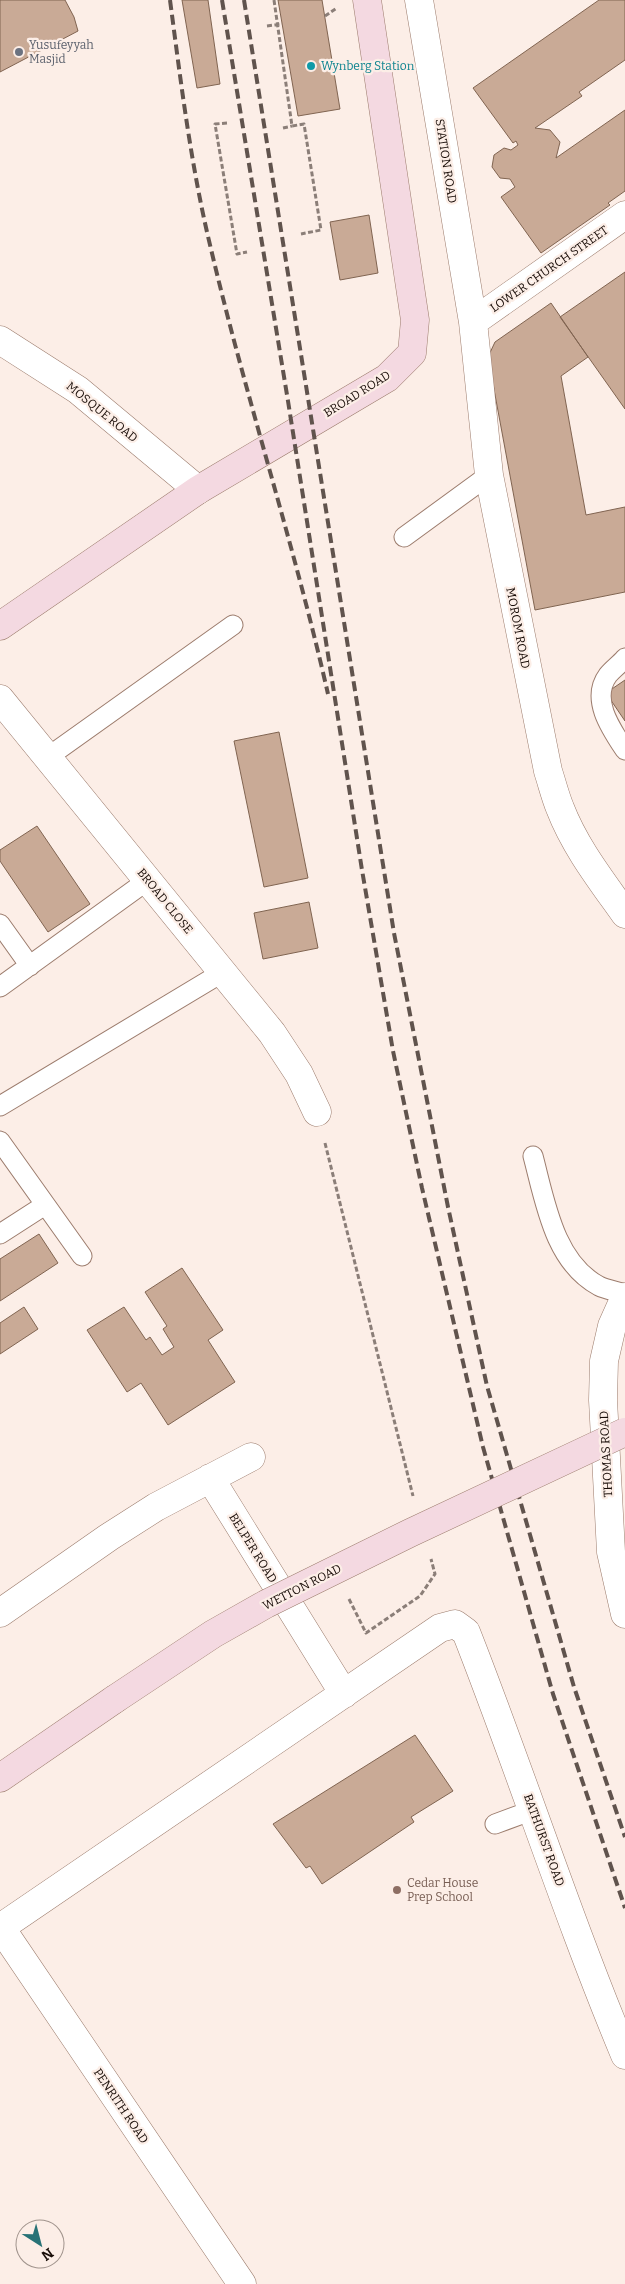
<svg xmlns="http://www.w3.org/2000/svg" width="625" height="2284" font-family="Bitter,serif">
<style>
.building{fill:#c9aa96;stroke:#806451}
.lines{fill:none;stroke-linecap:round;stroke-linejoin:round}
.lane-casing{stroke:#9c7c6d;stroke-width:21}
.street-casing{stroke:#9c7c6d;stroke-width:29}
.secondary-casing{stroke:#9c7c6d;stroke-width:29}
.path{stroke:#8b7e78;stroke-width:3;stroke-dasharray:5 2.5;stroke-linecap:butt}
.lane{stroke:#fff;stroke-width:19}
.street{stroke:#fff;stroke-width:28}
.secondary{stroke:#f4d9e1;stroke-width:28}
.rail{stroke:#60534d;stroke-width:4;stroke-dasharray:10 5;stroke-linecap:butt}
.secondary-bridge-casing{stroke:#9c7c6d;stroke-width:29;stroke-linecap:butt}
.secondary-bridge{stroke:#f4d9e1;stroke-width:28}
.worship-dot{fill:#6b7280;stroke:#fceee7;stroke-width:2}
.culture-dot{fill:#0f9aa8;stroke:#fceee7;stroke-width:2}
.education-dot{fill:#8d6e63;stroke:#fceee7;stroke-width:2}
.labels{text-anchor:middle;stroke-width:4.5;stroke-linejoin:round;paint-order:stroke}
.worship-label{font-size:12px;fill:#5b616d;stroke:#fceee7;text-anchor:start}
.culture-label{font-size:12px;fill:#0d838f;stroke:#fceee7;text-anchor:start}
.street-label{font-size:12px;fill:#180c07;stroke:#fceee7}
.education-label{font-size:12px;fill:#785e54;stroke:#fceee7;text-anchor:start}
</style>
<rect width="100%" height="100%" fill="#fceee7"/>
<path class="building" d="M0 0H65L74 17 78 31 0 72Z
M182 0H208L220 84 197 88Z
M278 0H322L340 109 298 116Z
M599 0H625V60L579 92 582 96 535 128 550 130 560 142 556 158 625 110V191L608 203 610 205 541 253 501 197 515 187 510 179 500 178 492 167 494 155 504 148 511 150 518 145 516 141 513 143 473 88Z
M369 215 378 273 340 280 330 222Z
M625 272V409L560 317Z
M551 303 588 357 561 376 586 515 625 507V592L535 610 488 357 495 342Z
M625 680V721L606 693Z
M279 732 308 878 264 887 234 741Z
M37 826 90 904 48 932 0 861V850Z
M309 902 318 948 263 959 254 913Z
M39 1234 58 1263 0 1301V1259Z
M182 1268 223 1330 208 1340 235 1382 168 1425 141 1383 127 1392 87 1330 124 1307 146 1340 150 1337 162 1355 174 1347 163 1329 167 1326 145 1292Z
M24 1307 38 1329 0 1354V1323Z
M415 1735 453 1791 411 1817 414 1822 322 1884 310 1866 306 1868 273 1824Z"/>
<g class="lines">
<g class="lane-casing">
<path id="lane" d="M404 537 489 475
M625 658C620 664 613 669 608 675 590 699 611 729 625 750
M48 757 233 625
M0 924 30 966
M0 987 148 880
M0 1106 223 972
M0 1141 82 1256
M533 1156C545 1201 554 1262 599 1286 607 1290 617 1291 625 1294
M0 1234 45 1205
M495 1824 533 1810"/>
</g>
<g class="street-casing">
<path id="street" d="M419 0 473 322 489 475 548 771C552 783 555 796 560 808 575 847 601 880 625 914
M473 322 625 215
M0 340 78 390 198 490
M0 699 272 1033 299 1074 317 1112
M625 1297 612 1326 604 1361 603 1400 611 1552 625 1614
M210 1478 344 1694
M0 1613 109 1537 156 1507 251 1457
M0 1928 440 1628 455 1624 466 1632C521 1772 567 1916 625 2055
M1 1928 242 2284"/>
</g>
<g class="secondary-casing">
<path id="secondary" d="M0 626 198 490 387 378 412 353 415 320 367 0
M0 1778 115 1699"/>
</g>
<path class="path" d="M274 0 292 126 304 124 321 230 301 234
M325 16 337 8
M267 26 282 24
M227 123 215 124 237 254 247 252
M283 128 292 126
M325 1143 413 1496
M349 1599 366 1633 420 1596 435 1574 431 1559"/>
<use href="#lane" class="lane"/>
<use href="#street" class="street"/>
<use href="#secondary" class="secondary"/>
<path class="rail" d="M170 0C181 83 191 167 211 249 246 398 294 544 328 694
M222 0 288 401 362 870 393 1051 422 1188 483 1447 553 1694 625 1908
M244 0 394 933 448 1207 487 1386 574 1687 625 1837"/>
<g class="secondary-bridge-casing">
<path id="secondary-bridge" d="M115 1699 213 1634 266 1604 410 1533 625 1432"/>
</g>
<use href="#secondary-bridge" class="secondary-bridge"/>
</g>
<circle class="worship-dot" cx="19" cy="52" r="5"/>
<circle class="culture-dot" cx="311" cy="66" r="5"/>
<circle class="education-dot" cx="397" cy="1890" r="5"/>
<g class="labels">
<g class="worship-label">
<text x="29" y="49">Yusufeyyah<tspan x="29" dy="14">Masjid</tspan></text>
</g>
<g class="culture-label">
<text x="321" y="70">Wynberg Station</text>
</g>
<g class="street-label">
<text transform="translate(446 161) rotate(81)" y="4">STATION ROAD</text>
<text transform="translate(549 269) rotate(-35)" y="4">LOWER CHURCH STREET</text>
<text transform="translate(357 394) rotate(-32)" y="4">BROAD ROAD</text>
<text transform="translate(102 412) rotate(39)" y="4">MOSQUE ROAD</text>
<text transform="translate(518 628) rotate(79)" y="4">MOROM ROAD</text>
<text transform="translate(165 901) rotate(51)" y="4">BROAD CLOSE</text>
<text transform="translate(606 1454) rotate(-93)" y="4">THOMAS ROAD</text>
<text transform="translate(253 1548) rotate(58)" y="4">BELPER ROAD</text>
<text transform="translate(302 1587) rotate(-27)" y="4">WETTON ROAD</text>
<text transform="translate(544 1840) rotate(70)" y="4">BATHURST ROAD</text>
<text transform="translate(121 2106) rotate(56)" y="4">PENRITH ROAD</text>
</g>
<g class="education-label">
<text x="407" y="1887">Cedar House<tspan x="407" dy="14">Prep School</tspan></text>
</g>
</g>
<g transform="translate(40 2244) rotate(144)"><circle r="24" fill="#fceee7" stroke="#a1948d"/>
<path d="M0-4L9 19L0 12L-9 19Z" fill="#287276"/>
<text y="-8" font-size="14" font-weight="bold" text-anchor="middle" fill="#180c07">N</text>
</g>
</svg>
